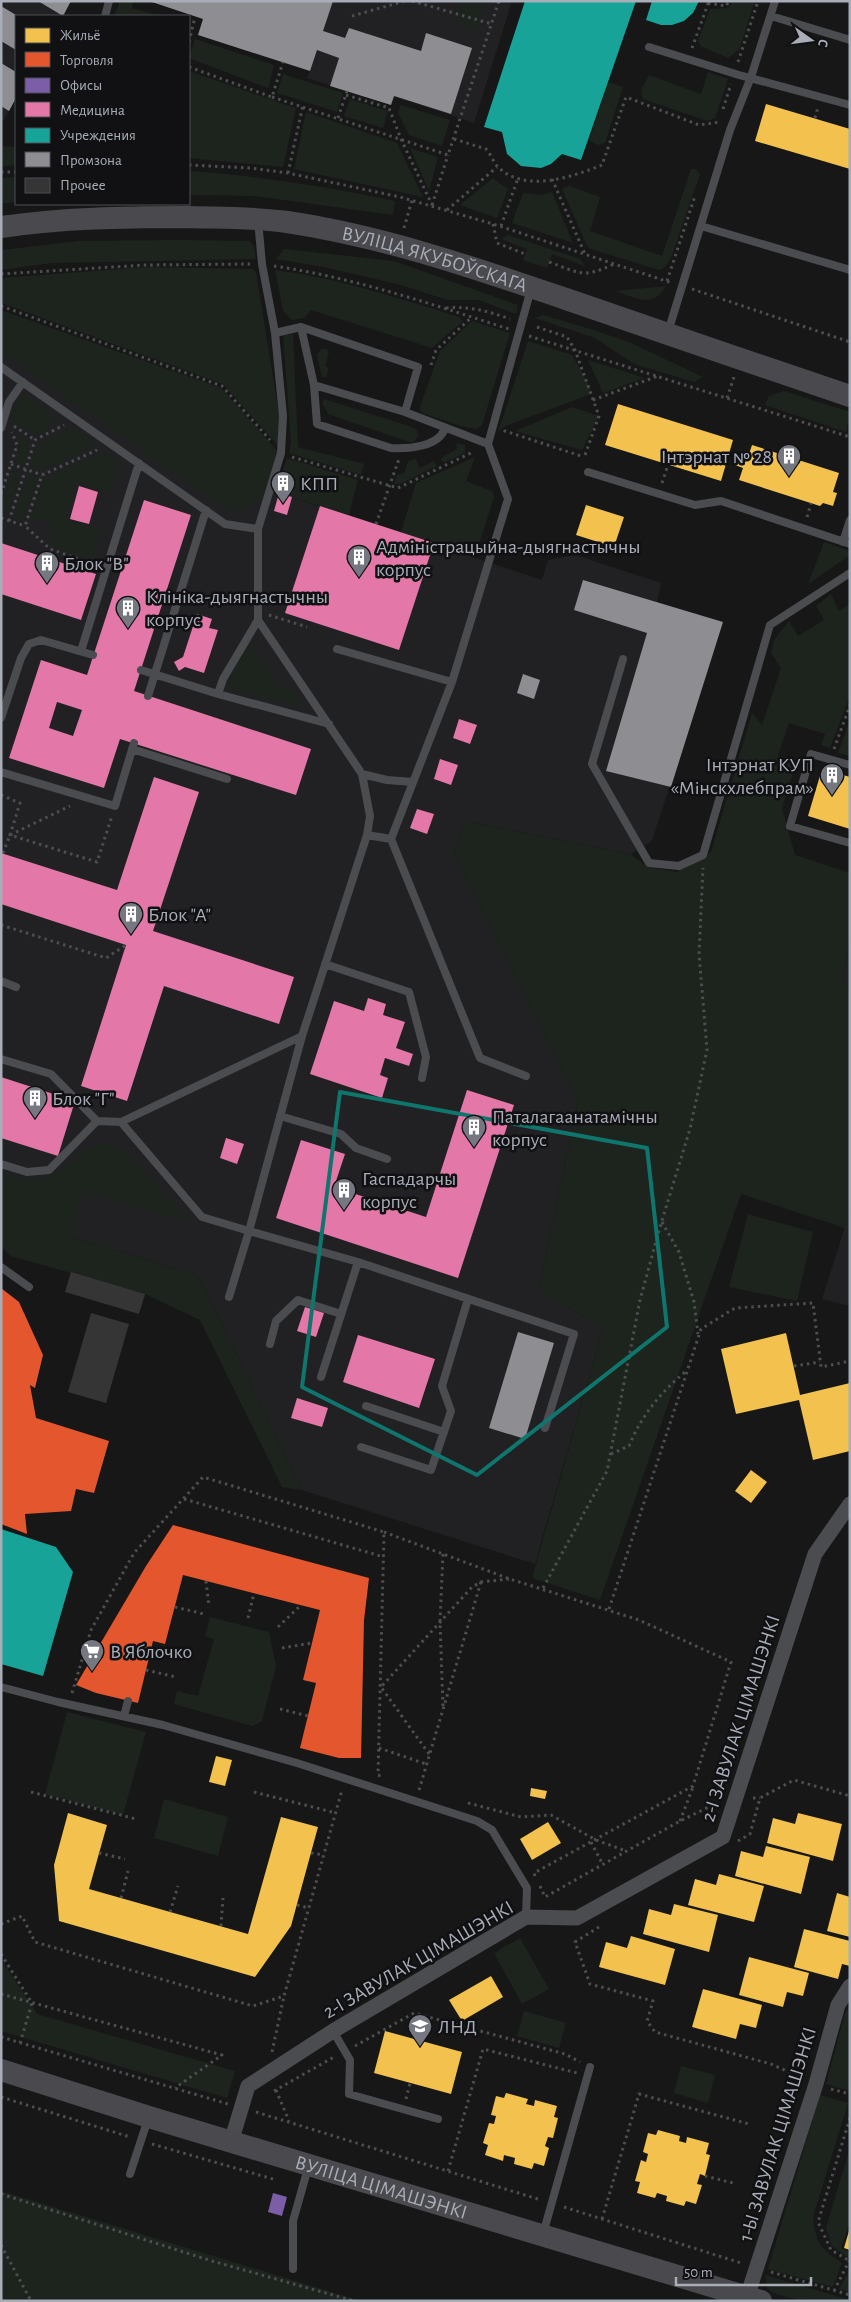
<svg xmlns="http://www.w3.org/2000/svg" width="851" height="2302" font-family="'Alegreya Sans',sans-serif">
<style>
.built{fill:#212123}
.green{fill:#1d241e}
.homes{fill:#f2c14e}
.shops{fill:#e4572e}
.offices{fill:#7b5ea7}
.health{fill:#e377a8;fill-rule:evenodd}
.public{fill:#17a398}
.industry{fill:#8d8d92}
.building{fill:#353536}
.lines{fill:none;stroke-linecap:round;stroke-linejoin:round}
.path{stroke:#4d4e52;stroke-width:3;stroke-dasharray:2.5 4;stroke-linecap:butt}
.service{stroke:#4b4c50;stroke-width:8}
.minor{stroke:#4b4c50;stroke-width:15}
.secondary{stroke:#4a4a4e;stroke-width:22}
.marked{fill:none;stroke:#0f766e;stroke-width:4;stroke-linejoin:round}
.labels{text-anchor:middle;stroke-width:5;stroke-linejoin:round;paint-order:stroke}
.street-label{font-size:20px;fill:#a8adb8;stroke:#111113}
.poi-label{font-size:20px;fill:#a8adb8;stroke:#111113;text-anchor:start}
</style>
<rect width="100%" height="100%" fill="#171717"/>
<path class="built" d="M1 1H71L63 16H16V98L1 125Z
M148 1H512L474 123 395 96 391 105 307 78 310 71 198 35 203 19Z
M1 316 270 490 542 580 548 560 575 555 661 583 657 603 723 622 652 841 631 854 464 821 454 854 578 1102 539 1289 603 1328 535 1564 302 1490 198 1275 1 1216Z
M850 935V992L843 981Z
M850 1211V1306L822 1299Z"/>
<path class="green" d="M120 1H133L132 8 160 16H114Z
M462 1H486L475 31 455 24Z
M733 1H755L739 50 728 58 701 46 698 41 710 9 728 8Z
M195 39 274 65 268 88 189 58Z
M189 71 296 108 283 167 189 158Z
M708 72 728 79 715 118 707 121 643 99 641 90 649 75 701 94Z
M283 74 343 93 337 112 277 93Z
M608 82 623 87 605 143 598 145 589 140Z
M350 99 388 111 383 128 344 116Z
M401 105 450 120 442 146 409 135 398 113Z
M306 112 397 143 423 197 294 169Z
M1 146 16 147V165L1 167Z
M410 148 438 157 429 191Z
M691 169H695L700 174 671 258 665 267 659 270 588 248 562 189 569 186 600 197 590 231 662 256Z
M189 171C259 176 327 186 395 201L393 215 255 196 189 195Z
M16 177V202L1 204V178Z
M493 178 508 189 497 218 460 205Z
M552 192 573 243 512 223 523 193 542 195Z
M508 235 580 259 585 266 552 254 547 268 523 260 527 249 501 239Z
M180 240 249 241 254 246 256 259 51 263 1 270V250L79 241Z
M284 249 394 261 518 305 516 314 479 300H447L401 285 324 267 276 259Z
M147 267 253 269 256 272 279 414 280 448 223 384 1 303V278Z
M275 270C338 278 398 298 459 317L463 321 432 348 311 310 304 318 292 320 283 311Z
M666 286C654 309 635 298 616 291Z
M1 310 221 388 279 453 264 498 231 513 1 352Z
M543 315 594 330 631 343 703 377 694 382 634 364 595 338 535 318Z
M472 321 510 333 482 425 476 429 461 426 422 413 419 409 440 351Z
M293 334 298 447 364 464 361 475 289 453 291 442 283 335Z
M528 341 572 355 590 387 591 394 505 426 498 432Z
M321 349H326L329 352 325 366 329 368 326 377H322L317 355Z
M588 360 645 378 603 393Z
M784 391 850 412 846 432 765 405 769 396Z
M23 393 58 420 36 436 10 419Z
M324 399 409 426 417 430 418 436 414 442H409L328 414 322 403Z
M572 407 599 416 582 450 515 431Z
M72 426 96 444 43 471 30 467 40 443Z
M16 433 31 443 24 465 15 462 20 445Z
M458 443 465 445V453L443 463 441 458 457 449 456 445Z
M105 451 121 461 111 493 76 482 65 520 101 530 92 560 56 548 51 541 55 532C49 519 43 521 31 518L45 478Z
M475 457 466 481 492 491 494 497 475 557 401 532 416 483Z
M287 458 358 480 349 515 276 492Z
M415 458 420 468 434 461 437 466 400 484 394 483 397 475 404 473 408 462Z
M13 469 22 471 7 515 1 513V504Z
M28 473 38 477 24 521 13 517Z
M824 542 850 551V555L808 584Z
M831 594 839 611 850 604V696L830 748 821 745 825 734 789 723 778 755 797 760 782 808 795 855 850 873V935L843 980 850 992V1211L845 1228 741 1194 600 1600 532 1578 603 1328 539 1289 578 1102 454 854 464 821 631 854 647 867 677 872 711 852 752 713 762 725 781 668 771 653 774 640 789 621 798 636 824 620 816 606Z
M258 640 255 654 278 688 298 694 301 705 298 706 228 689C226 677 247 645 258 640Z
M850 720V756L838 753Z
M103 1142 124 1150 192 1223 83 1191 71 1237 198 1275 302 1490 282 1487 200 1320 145 1294 11 1256 1 1247V1172L25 1180H42Z
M748 1214 813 1232 797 1301 729 1287Z
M210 1617 269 1632 276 1666 262 1721 252 1726 174 1704 177 1691 198 1696 214 1639 205 1636Z
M67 1712 146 1732 123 1815 45 1794Z
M164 1799 228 1817 218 1856 154 1838Z
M520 1938 549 1989 522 2004 494 1953Z
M1 1959 37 2014 235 2071 227 2098 1 2031Z
M850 2006V2091L826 2084 845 2013Z
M524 2011 566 2023 559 2048 517 2036Z
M681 2066 715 2075 708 2103 674 2093Z
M820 2095 848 2103 813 2217C816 2244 820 2248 842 2263L833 2287 768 2269Z
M850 2148V2222L841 2248 850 2252 849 2258 832 2246 826 2227Z
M1 2191 361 2301H1Z
M850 2270V2292L839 2289Z
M765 2275 850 2300V2301C831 2301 775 2302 767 2287 766 2283 766 2278 765 2275Z"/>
<path class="homes" d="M766 104 850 129V169L755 141Z
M618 404 733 440 721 481 605 445Z
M752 445 839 473 833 492 837 493 833 506 823 503 820 506 739 480 743 468 735 465 738 457 747 460Z
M586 505 624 517 614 547 576 535Z
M822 769 850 777V829L808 816Z
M786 1333 800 1395 850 1383V1451L813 1460 799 1400 736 1414 721 1349Z
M751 1470 767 1482 751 1503 735 1491Z
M216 1756 232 1760 225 1786 209 1782Z
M531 1788 547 1791 545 1799 530 1796Z
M68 1813 107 1825 89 1889 248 1934 281 1817 318 1827 291 1926 255 1977 59 1921 54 1865Z
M798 1813 842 1824 833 1861 767 1843 773 1818 795 1824Z
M548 1822 561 1843 532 1860 520 1839Z
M766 1846 810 1857 801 1894 735 1876 741 1851 763 1857Z
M719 1874 764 1886 754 1922 688 1905 695 1879 716 1885Z
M837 1893 850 1897V1937L827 1931Z
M674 1904 718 1915 709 1952 643 1934 649 1909 671 1915Z
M804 1929 850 1941V1966L842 1964 838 1979 794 1967Z
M631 1936 675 1949 665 1985 599 1967 606 1942 627 1948Z
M749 1957 809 1973 803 1996 787 1992 783 2007 739 1995Z
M491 1976 503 1997 462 2021 449 2000Z
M703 1989 762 2005 756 2028 740 2024 736 2039 692 2027Z
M385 2031 462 2052 451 2094 374 2073Z
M506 2093 528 2099 526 2104 534 2106 535 2100 557 2106 554 2117 558 2118 553 2138 548 2137 545 2146 549 2148 544 2166 534 2163 532 2169 514 2164 515 2158 504 2155 503 2161 485 2155 488 2145 483 2143 489 2123 494 2124 496 2116 491 2115 496 2096 504 2098Z
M658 2130 680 2136 679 2141 686 2143 687 2137 709 2143 706 2154 710 2155 705 2176 700 2174 697 2184 702 2185 696 2204 686 2201 684 2206 666 2201 667 2196 657 2193 655 2198 637 2193 640 2182 635 2181 641 2160 646 2162 648 2154 643 2152 648 2133 656 2135Z
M849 2231H850V2250L844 2248Z"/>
<path class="shops" d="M1 1288 19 1302 43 1355 35 1388 30 1385 36 1418 109 1441 94 1493 76 1489 71 1511 25 1514 27 1534 1 1524Z
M173 1525 369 1578 364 1620 361 1758H339L300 1748 316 1683 303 1680 320 1610 183 1575 165 1644 153 1641 138 1703 96 1693 76 1685 146 1566Z"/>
<path class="offices" d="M273 2193 287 2197 282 2216 268 2212Z"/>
<path class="health" d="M79 486 98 492 89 524 70 519Z
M279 493 292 497 287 515 274 511Z
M144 500 191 515 134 691 311 749 296 795 120 739 104 788 9 758 41 660 87 675ZM57 702 82 710 73 736 49 728Z
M320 506 434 543 399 650 285 613Z
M1 543 96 574 81 620 1 594Z
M197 614 212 619 209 628 218 630 204 673 185 667 179 671 174 662 183 657Z
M459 719 477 725 470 744 453 738Z
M440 759 458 765 451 785 434 779Z
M154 777 199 792 153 931 294 977 279 1024 164 986 127 1101 81 1086 126 945 1 904V853L117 890Z
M417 809 434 814 427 834 410 828Z
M368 998 386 1004 383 1015 405 1022 396 1048 413 1054 409 1066 385 1058 380 1075 388 1078 382 1098 310 1074 334 1001 364 1011Z
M1 1077 75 1101 58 1156 1 1138Z
M467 1090 514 1105 458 1278 276 1218 301 1140 345 1154 334 1187 426 1217Z
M226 1138 244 1144 237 1164 220 1158Z
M305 1307 324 1313 316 1337 297 1331Z
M358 1335 435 1359 419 1408 343 1382Z
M297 1398 328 1408 322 1427 291 1418Z"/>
<path class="public" d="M525 1H636L581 160 562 154 551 164 541 168 521 166 507 154 502 132 484 127Z
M652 1H699L693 13 684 21 672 25H661L646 20Z
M1 1529 56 1547 73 1572 43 1676 1 1664Z"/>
<path class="industry" d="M38 1H71L63 16Z
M149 1H333L323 31 345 38 349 28 421 51 426 33 472 48 451 114 394 96 391 105 330 86 339 58 317 50 310 71 198 35 203 19Z
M1 6 16 15V50L1 41Z
M1 63 16 72V98L9 111 1 106Z
M583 580 723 622 671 787 606 771 647 633 574 610Z
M523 674 540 680 534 699 517 693Z
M518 1332 554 1343 525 1439 489 1428Z"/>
<path class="building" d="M71 1272 145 1294 139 1314 65 1292Z
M91 1313 129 1324 106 1403 68 1392Z"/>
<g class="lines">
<path class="path" d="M412 1 492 24
M708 3 726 6 729 1
M352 16 405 1
M189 42 195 17
M692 48 709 1
M738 62 758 1
M189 67 272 97 283 62
M346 95 389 108 401 139 432 205
M272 97 448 155 499 1
M723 109 731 84
M338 118 347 91
M815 118 818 107
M454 139 486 149C491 154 494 164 499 168 526 193 572 177 602 165L626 97 699 125 720 122
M189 165 250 168 288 173 400 197 493 224 672 283
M1 172H16
M288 173 303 105
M552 179 585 254
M432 205 448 155
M447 210 497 167
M493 224 497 243 525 254
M501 226 518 178
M404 228 412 200
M549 262C580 273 582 279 614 264
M274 266C355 278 431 304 509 329
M1 274 145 265 250 264
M667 281 695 196
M692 289 850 342
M1 306 222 386 270 440
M446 308C469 306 488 311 510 319
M537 327 567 337 575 350 599 416 584 458
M529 336 850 437
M431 365 436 350 472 317
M727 398 734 377
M593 400 658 376
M14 426 35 440
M504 432 505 431 584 457
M292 457 398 488 473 452
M11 464 42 475
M662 483 668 465
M1 494 17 445 12 432
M807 517 811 503
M1 518 25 526
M9 521 35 440 64 425
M376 524 399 459
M96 565 50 549 25 526 42 475 97 450
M269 615 307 627
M834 749 850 705
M1 795 20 803 10 835 97 862 112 816
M3 853 10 835 70 806
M1 925 106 958 126 945
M662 1222 679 1252 694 1302 698 1334
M794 1366 820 1362
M611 1454 629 1446C641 1416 661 1392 685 1372
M184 1499 384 1557
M384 1532 510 1579 639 1620 731 1662 693 1786 534 1873 535 1876
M206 1581 209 1607
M543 1588 607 1471 640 1300 660 1227 690 1129 707 1050 699 954 703 868
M175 1607 204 1614
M609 1609 701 1329 735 1308 813 1303 821 1367 850 1361
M248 1618 254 1593
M278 1627 301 1605
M282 1648 312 1643
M146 1670 176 1677
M72 1693 91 1630 134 1553 203 1477 384 1532 378 1775 381 1776
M443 1706 440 1622 443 1554
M280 1709 308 1716
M379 1748 426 1764
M429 1754 381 1687 472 1587 481 1582 509 1579
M419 1790 481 1582
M31 1792 136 1819
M254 1792 336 1813
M753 1798H760
M468 1803 521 1817 551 1815 596 1840 626 1851
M680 1821 693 1787
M738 1841 750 1834 760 1798 794 1780 850 1796
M591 1842 603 1865
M99 1853 125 1859
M311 1853 324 1855
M540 1886 545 1897 680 1821 717 1803
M121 1898 128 1871
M297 1905 309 1908
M170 1912 178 1886
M1 1924 22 1916 35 1942 253 2006 284 1996 342 1790
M221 1926 223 1898
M599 1927 575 1942 590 1984 653 2001 647 2021 655 2032 771 2064 802 2078
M1 1954 32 2003 20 2043
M1 1994 222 2055 175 2088
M1 2037 228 2104
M355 2046 414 2013 565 2054 580 2062
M272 2052 284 1996
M831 2089 850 2094
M276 2090 289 2121
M274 2091 334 2057
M1 2097 130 2137
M406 2099 410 2083
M256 2112 541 2200
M850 2118 818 2222 831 2250 850 2261
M152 2144 273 2179
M448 2171 483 2049 577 2073
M705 2176 733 2183
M1 2194 212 2261 354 2301
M564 2207 741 2263
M602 2219 639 2094 749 2124
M1 2245 31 2301
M771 2272 850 2295
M834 2291 849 2261"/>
<path class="service" d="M105 16 109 1
M771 16 850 40
M649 47 739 75 850 105
M701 226 850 270
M301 327 314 385 405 412 488 444
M668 332 730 130 751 77 775 1
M275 333 301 327 418 367 405 412
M1 367 225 524 258 529
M314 385 317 424 391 448C408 449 439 447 445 428
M1 428 9 402 23 382
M588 472 695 505 721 501 850 544
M843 542 850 520
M337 649 452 682
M81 651 139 463
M623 659 592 764 649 863 679 866 703 855 770 625 850 573
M141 670 218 694 223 679 258 620V529L281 453 283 416 275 333 262 264 258 220
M218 694 329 724
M148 696 206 510
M1 718 21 658 29 644 41 640 93 655
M132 749 227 779
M850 765 811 754 790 826 850 843
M1 772 115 806 134 743
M362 774 387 780 413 782
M367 835 391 839 452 682 508 499 488 444 531 289
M391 839 480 1058 526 1076
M325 964 409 992 426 1057 422 1078
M1 981 16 987
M302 1036 249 1231 358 1262 574 1334 545 1428
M1 1059 51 1074 97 1121
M280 1116 341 1134 356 1148 387 1159
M121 1122 202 1217 249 1231 229 1297
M1 1164 27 1172 49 1170 97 1121 121 1122 302 1036 367 835 370 816 362 774 258 620
M1 1267 29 1287
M270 1344 276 1321 298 1300 341 1314
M321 1377 358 1262
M366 1406 444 1432
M361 1447 431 1470 451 1411 442 1386 468 1299
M1 1687 58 1702 163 1725 297 1763 477 1821 492 1830 527 1888 526 1917
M124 1716 128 1701
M333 2031 350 2060 349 2094 438 2119
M130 2174 148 2119
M543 2234 590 2067
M293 2269V2221L308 2168"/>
<path class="minor" d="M231 2142 248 2086 333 2031 526 1917 577 1918 723 1837 815 1554 850 1504
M747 2297 816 2084 838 2005 850 1986"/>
<g class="secondary">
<path id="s1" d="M1 227C63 218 124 217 186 217 219 218 253 217 287 222 382 236 475 268 566 299 661 332 755 364 850 396"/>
<path id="s2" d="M1 2070 149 2117 761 2301"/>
</g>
</g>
<path class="marked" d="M340 1092 647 1148 667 1327 477 1475 302 1387Z"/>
<defs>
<g id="building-pin" transform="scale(1.25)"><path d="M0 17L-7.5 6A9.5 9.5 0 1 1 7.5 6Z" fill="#757880" stroke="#111113"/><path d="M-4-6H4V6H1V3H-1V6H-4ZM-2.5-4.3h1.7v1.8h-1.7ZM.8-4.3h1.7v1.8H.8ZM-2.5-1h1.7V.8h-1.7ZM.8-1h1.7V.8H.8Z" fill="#fff"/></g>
<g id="supermarket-pin" transform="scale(1.25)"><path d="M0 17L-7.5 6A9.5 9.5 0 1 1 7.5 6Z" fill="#757880" stroke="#111113"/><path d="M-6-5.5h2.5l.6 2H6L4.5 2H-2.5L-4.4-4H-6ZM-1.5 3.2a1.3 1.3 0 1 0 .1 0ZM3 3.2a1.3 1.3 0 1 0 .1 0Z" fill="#fff"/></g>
<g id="school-pin" transform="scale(1.25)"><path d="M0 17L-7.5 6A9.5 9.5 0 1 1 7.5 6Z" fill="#757880" stroke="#111113"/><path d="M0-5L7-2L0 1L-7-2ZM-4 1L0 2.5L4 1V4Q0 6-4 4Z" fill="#fff"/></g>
</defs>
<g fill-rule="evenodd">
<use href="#building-pin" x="789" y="456"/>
<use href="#building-pin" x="283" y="483"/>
<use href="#building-pin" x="359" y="557"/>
<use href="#building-pin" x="47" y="563"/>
<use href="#building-pin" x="128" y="608"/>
<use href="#building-pin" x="832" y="775"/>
<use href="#building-pin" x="131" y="914"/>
<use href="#building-pin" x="35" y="1098"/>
<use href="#building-pin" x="474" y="1127"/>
<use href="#building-pin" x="344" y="1190"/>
<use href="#supermarket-pin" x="92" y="1651"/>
<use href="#school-pin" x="420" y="2026"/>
</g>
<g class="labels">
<g class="street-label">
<text dy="7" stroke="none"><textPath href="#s1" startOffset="439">ВУЛІЦА ЯКУБОЎСКАГА</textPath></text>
<text transform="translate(740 1718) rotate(-72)" y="7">2-І ЗАВУЛАК ЦІМАШЭНКІ</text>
<text transform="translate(418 1959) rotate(-30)" y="7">2-І ЗАВУЛАК ЦІМАШЭНКІ</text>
<text transform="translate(777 2134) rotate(-73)" y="7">1-Ы ЗАВУЛАК ЦІМАШЭНКІ</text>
<text dy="7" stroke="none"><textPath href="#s2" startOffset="398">ВУЛІЦА ЦІМАШЭНКІ</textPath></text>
</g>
<g class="poi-label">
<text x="772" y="463" text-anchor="end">Інтэрнат № 28</text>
<text x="300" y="490">КПП</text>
<text x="376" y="553">Адміністрацыйна-дыягнастычны<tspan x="376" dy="23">корпус</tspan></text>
<text x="64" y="570">Блок "В"</text>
<text x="146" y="603">Клініка-дыягнастычны<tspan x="146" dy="23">корпус</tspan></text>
<text x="814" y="771" text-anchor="end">Інтэрнат КУП<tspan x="814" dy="23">«Мінскхлебпрам»</tspan></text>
<text x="148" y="921">Блок "А"</text>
<text x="52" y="1105">Блок "Г"</text>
<text x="492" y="1123">Паталагаанатамічны<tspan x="492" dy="23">корпус</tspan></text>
<text x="362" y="1185">Гаспадарчы<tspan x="362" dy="23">корпус</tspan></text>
<text x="110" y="1658">В Яблочко</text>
<text x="438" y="2033">ЛНД</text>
</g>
</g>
<rect width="851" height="2302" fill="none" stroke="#a8adb8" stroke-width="5"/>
<rect x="15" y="15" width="175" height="190" fill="#111113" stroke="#4d4f55"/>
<rect x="25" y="28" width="25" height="15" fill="#f2c14e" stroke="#4d4f55"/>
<text x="60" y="40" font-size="15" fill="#a8adb8">Жильё</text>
<rect x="25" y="52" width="25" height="15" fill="#e4572e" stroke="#4d4f55"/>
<text x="60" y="65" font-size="15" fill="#a8adb8">Торговля</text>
<rect x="25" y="78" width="25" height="15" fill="#7b5ea7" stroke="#4d4f55"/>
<text x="60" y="90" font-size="15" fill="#a8adb8">Офисы</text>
<rect x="25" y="102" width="25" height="15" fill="#e377a8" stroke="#4d4f55"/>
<text x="60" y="115" font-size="15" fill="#a8adb8">Медицина</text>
<rect x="25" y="128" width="25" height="15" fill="#17a398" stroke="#4d4f55"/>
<text x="60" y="140" font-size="15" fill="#a8adb8">Учреждения</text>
<rect x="25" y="152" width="25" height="15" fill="#8d8d92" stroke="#4d4f55"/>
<text x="60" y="165" font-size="15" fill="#a8adb8">Промзона</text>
<rect x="25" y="178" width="25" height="15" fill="#353536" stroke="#4d4f55"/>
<text x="60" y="190" font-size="15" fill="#a8adb8">Прочее</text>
<g transform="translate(811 40) rotate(104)" stroke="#111113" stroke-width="4" paint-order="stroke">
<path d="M0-4L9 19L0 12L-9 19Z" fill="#a8adb8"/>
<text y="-8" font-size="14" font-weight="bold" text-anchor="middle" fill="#a8adb8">С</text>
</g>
<path d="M676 2277v8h135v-8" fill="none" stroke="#a8adb8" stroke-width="2.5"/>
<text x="684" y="2277" font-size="15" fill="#a8adb8" stroke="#111113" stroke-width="4" paint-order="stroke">50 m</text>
</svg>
